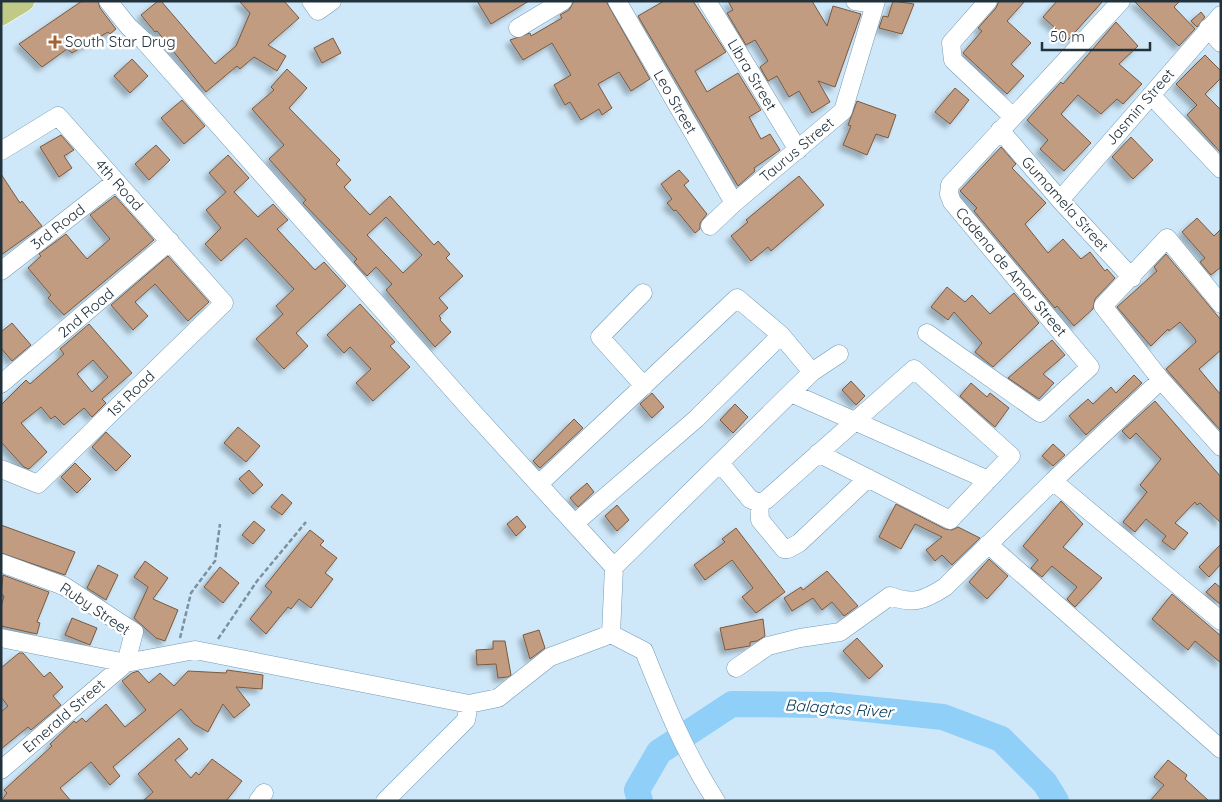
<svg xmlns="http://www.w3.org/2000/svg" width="1222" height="802" font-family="Quicksand,sans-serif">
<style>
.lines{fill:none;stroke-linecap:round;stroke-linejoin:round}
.river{stroke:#90cff7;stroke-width:26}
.building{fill:#c29c80;stroke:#7a583e;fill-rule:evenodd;filter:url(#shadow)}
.minor-casing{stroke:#729ab5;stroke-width:19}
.major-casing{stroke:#fff;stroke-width:22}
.path{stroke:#7c919f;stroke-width:2.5;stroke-dasharray:5 2.5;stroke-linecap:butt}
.minor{stroke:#fff;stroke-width:18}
.major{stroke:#c0ca86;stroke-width:21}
.poi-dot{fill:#a4632e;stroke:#fff;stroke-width:2}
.labels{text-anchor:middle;stroke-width:5;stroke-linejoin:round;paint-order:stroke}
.poi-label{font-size:15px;fill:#21323d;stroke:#fff;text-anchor:start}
.street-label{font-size:15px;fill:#21323d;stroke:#fff}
.water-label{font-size:16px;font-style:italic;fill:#053a55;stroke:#fff}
</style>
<defs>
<filter id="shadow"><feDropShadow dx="-4.5" dy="4.5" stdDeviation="2.5" flood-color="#0004"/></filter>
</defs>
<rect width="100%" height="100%" fill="#cfe8f9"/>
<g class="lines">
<path class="river" d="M640 801 637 790 659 752 732 704 828 705 943 717 1001 739 1045 783 1056 801"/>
</g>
<path class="building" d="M82 1H98L100 8 116 29 110 34 108 32 72 53 67 49 42 67 19 44Z
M158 1H161L215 64 236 46 250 13 239 1H284L299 18 268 45 286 56 277 71 254 57 240 69 237 66 206 92 157 31 155 32 141 15Z
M477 1H529L491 24Z
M574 1H606L650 79 631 91 619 72 598 84 612 108 602 115 599 109 581 120 570 102 565 105 554 85 571 75 552 43 523 60 510 40 530 33 531 36 562 18 560 15 569 10Z
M664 1H693L726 52 695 71 707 92 738 73 761 110 749 117 761 139 770 134 780 150 754 168 755 171 738 186 638 16Z
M728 1H812L827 26 833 6 861 14 835 87 818 81 830 102 812 113 799 91 789 97 777 76 768 81 760 67 768 61 755 40 746 45 727 13 733 10Z
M893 1 914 4 902 34 879 28 883 16 888 17Z
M999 1H1025L1007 21 1031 43 1011 64 1024 76 1007 94 963 53 982 31 978 28 996 8Z
M1057 1H1103L1068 40 1043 17Z
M1134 1H1180L1174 7 1195 29 1179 46Z
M1201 12 1205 17 1197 27 1191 21Z
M1116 22 1138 46 1119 64 1142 84 1123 104 1117 99 1101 114 1078 95 1061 114 1091 143 1064 171 1040 149 1048 140 1027 120 1061 82 1063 84Z
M333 38 341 53 322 63 314 48Z
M1205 55 1221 71V78L1205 94 1221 110V153L1187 115 1197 105 1176 84Z
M132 59 148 76 130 93 114 76Z
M287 69 307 88 289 108 340 160 336 164 351 180 344 187 370 215 390 196 434 245 438 241 450 254 446 258 463 276 439 298 448 308 439 316 441 318 440 320 451 332 435 347 386 290 392 284 376 267 367 276 354 262 357 259 303 203 306 200 269 159 284 145 252 109 274 90 271 87ZM386 217 422 255 403 273 367 235Z
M955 88 969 100 950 124 935 112Z
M182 100 205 126 184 144 161 118Z
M857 101 896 115 888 138 876 134 867 155 843 145 851 126 848 125Z
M61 135 74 150 64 156 72 168 59 177 40 147Z
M1131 137 1153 160 1133 179 1112 157Z
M156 145 170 160 149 180 135 164Z
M1001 147 1016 164 1012 168 1046 203 1025 224 1048 253 1063 239 1081 259 1090 252 1105 271 1107 269 1115 278 1095 299 1093 309 1074 326 1057 306 1055 308 974 211 977 208 960 191Z
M228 155 249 178 234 192 258 217 273 204 288 220 277 229 315 270 324 262 346 286 296 333 308 346 284 369 256 339 283 314 276 306 294 289 246 238 221 261 205 244 221 228 206 210 226 192 209 173Z
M679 170 689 181 684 185 707 214 700 223V229L695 233 676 210 674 211 667 203 672 199 661 184Z
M1 174 20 203 22 201 42 226 1 255Z
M799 176 824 205 771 251 768 247 751 261 731 236 748 222 746 220Z
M115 196 154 240 64 315 48 298 51 295 28 268 41 256 39 254 66 234 87 259 110 239 90 215Z
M1197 218 1214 236 1221 229V267L1211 275 1200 262 1205 258 1182 232Z
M1166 254 1221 320V350L1199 369 1221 395V431L1166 369 1196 342 1195 339 1180 322 1169 331 1168 329 1151 346 1117 307 1157 271 1154 267Z
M168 256 209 302 188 321 155 284 135 302 148 316 133 330 111 305Z
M947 287 965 302 972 295 990 314 1014 293 1039 323 993 367 975 352 982 343 954 312 948 320 931 307Z
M360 304 395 342 390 346 410 367 373 401 356 383 371 369 350 347 344 353 327 335Z
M12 323 31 345 12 361 1 348V332Z
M89 324 132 373 102 399 106 403 92 417 84 408 64 425 55 416 51 419 41 407 21 423 47 452 29 469 24 467 1 442V405L26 380 30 384 64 354 60 349ZM93 360 108 377 92 392 77 374Z
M1052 340 1065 355 1043 374 1054 383 1039 399 1008 378Z
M1134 375 1142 383 1086 435 1069 416 1088 399 1093 404 1111 387 1116 393Z
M851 381 865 396 856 405 842 390Z
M971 383 987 397 990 393 1009 408 995 427 960 396Z
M652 393 664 407 652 418 640 404Z
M1155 401 1221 477V523L1200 503 1197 505 1195 502 1175 523 1188 533 1174 550 1162 541 1166 536 1146 519 1135 532 1123 522 1147 492 1140 485 1161 459 1136 433 1130 439 1122 431Z
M735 404 748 417 733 433 720 420Z
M574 419 583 428 540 468 533 461Z
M238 427 260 446 246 462 224 443Z
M106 432 131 456 116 471 92 447Z
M1053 444 1065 455 1053 466 1042 456Z
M75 463 91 479 77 493 61 477Z
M249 470 263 485 253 494 239 479Z
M587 483 594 492 578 507 570 498Z
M282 494 292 503 282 515 271 507Z
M1061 501 1083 524 1063 547 1102 578 1075 607 1067 599 1077 587 1052 566 1042 577 1031 568 1038 560 1023 546Z
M896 504 945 529 952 530 958 527 980 538 952 565 942 555 935 561 926 550 942 537 915 524 901 549 879 537Z
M617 505 629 520 617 531 605 516Z
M517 516 526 527 516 536 507 524Z
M254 521 265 530 253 544 242 535Z
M1 525 75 552 65 575 1 553Z
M736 528 785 592 756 613 742 597 753 588 732 560 705 580 694 565 725 542 722 539Z
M310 530 324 541 320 545 337 558 325 573 333 579 311 608 299 599 291 609 288 607 266 634 250 619 272 592 265 586Z
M1221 544V564L1209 577 1199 567Z
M989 559 1008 576 987 599 969 582Z
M145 561 168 578 153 599 178 610 165 641 156 638 134 618 148 587 134 577Z
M98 565 118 575 106 600 87 588Z
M220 567 239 583 223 603 204 587Z
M827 571 858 606 844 616 832 602 822 610 813 598 792 611 784 598 801 587 803 590Z
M3 575 49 592 37 622 40 623 37 634 1 626V607L4 596 1 594Z
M1215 583 1221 588V605L1206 592Z
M1172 594 1221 636V663L1195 641 1188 650 1152 619Z
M72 618 97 628 90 645 65 635Z
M763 619 765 636 757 641 750 642V646L725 650 720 628Z
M539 630 545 648 530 659 523 635Z
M857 638 883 666 869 679 843 651Z
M493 641H505L511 675 508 677 498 678 496 664 477 665 476 650 493 649Z
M19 653H23L44 677 50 672 63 687 53 696 61 705 31 730 28 727 1 749V712L8 706 1 697V668Z
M227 670 263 675 262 689 236 687 250 705 234 718 223 704 208 732 194 724 181 709 113 767 120 776 110 785 91 762 60 788 71 801H1L7 793 4 790 52 746 50 744 74 721 76 723 82 718 86 722 106 704 125 727 146 710 122 681 132 673 138 671 149 683 160 673 174 686 188 671 226 673Z
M179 738 188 749 175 760 191 778 196 772 199 775 212 759 242 781 226 801H143L153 792 138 774Z
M1168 760 1187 775 1185 779 1209 801H1150L1164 785 1154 777Z"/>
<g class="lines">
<g class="minor-casing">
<path id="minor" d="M108 1 128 26 144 41 470 409 614 567
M311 1 318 11 332 1
M617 1 734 203
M707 1 798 150
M855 1 875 4
M988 1 951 43 953 60 1013 117
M518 28 563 1
M1208 28 1221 43
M1151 95 1221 169
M1000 130 1060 200 1132 278
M1 151 58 116 224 303 38 484 1 469
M1060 200 1221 15
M710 226 734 203 843 111 876 1
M1 271 115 182
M643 293 600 337 644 386
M1221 304 1167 238 1103 306 1161 380 1221 447
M927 333 1040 413 1090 367 952 202 949 194 950 185 1121 1
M1 384 170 241
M791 393 988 480
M720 463 750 499 759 503 766 500 914 369 1011 456 950 520 818 453
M1053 481 1221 621
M539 484 737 298 781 335 812 372
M759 503 760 520 784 549H788L799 543 868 478
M575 523 696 419 781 335
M988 544 1221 749
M1 563 64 586 134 632 126 663
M611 634 614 567 812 372 839 354
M1 638 126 663 195 650 469 704 498 698 550 657 611 634 644 651C666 706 684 751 716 801
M736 668 768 646 800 638 840 632 890 596C913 605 925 600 945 587L1053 481 1161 380
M1 770 126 663
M258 801 264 793
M385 801 466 720 469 704"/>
</g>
<g class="major-casing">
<path id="major" d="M1 15 24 1"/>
</g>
<path class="path" d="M180 638 191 593 215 561 220 524
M218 639 257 581 306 522"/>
<use href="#minor" class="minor"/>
<use href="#major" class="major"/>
</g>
<path class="poi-dot" d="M52.5 34.5h5v5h5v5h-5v5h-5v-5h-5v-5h5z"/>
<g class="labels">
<g class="poi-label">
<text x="65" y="47">South Star Drug</text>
</g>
<g class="street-label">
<text transform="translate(752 75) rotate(59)" y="5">Libra Street</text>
<text transform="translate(675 102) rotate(60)" y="5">Leo Street</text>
<text transform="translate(1140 107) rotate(-49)" y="5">Jasmin Street</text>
<text transform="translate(797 150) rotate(-40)" y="5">Taurus Street</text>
<text transform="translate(119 185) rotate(48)" y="5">4th Road</text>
<text transform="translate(1065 204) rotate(48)" y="5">Gumamela Street</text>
<text transform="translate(58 227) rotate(-38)" y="5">3rd Road</text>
<text transform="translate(1011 272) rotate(50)" y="5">Cadena de Amor Street</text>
<text transform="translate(86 313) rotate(-40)" y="5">2nd Road</text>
<text transform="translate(131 394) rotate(-44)" y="5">1st Road</text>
<text transform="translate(95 609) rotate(34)" y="5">Ruby Street</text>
<text transform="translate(64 716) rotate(-41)" y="5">Emerald Street</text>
</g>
<g class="water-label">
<text transform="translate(839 708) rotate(4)" y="6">Balagtas River</text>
</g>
</g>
<rect width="1222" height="802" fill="none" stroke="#21323d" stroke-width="5"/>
<path d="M1042 42v8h108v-8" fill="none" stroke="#21323d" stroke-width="2.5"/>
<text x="1050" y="42" font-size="15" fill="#21323d" stroke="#ffffff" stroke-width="4" paint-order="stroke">50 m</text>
</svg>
